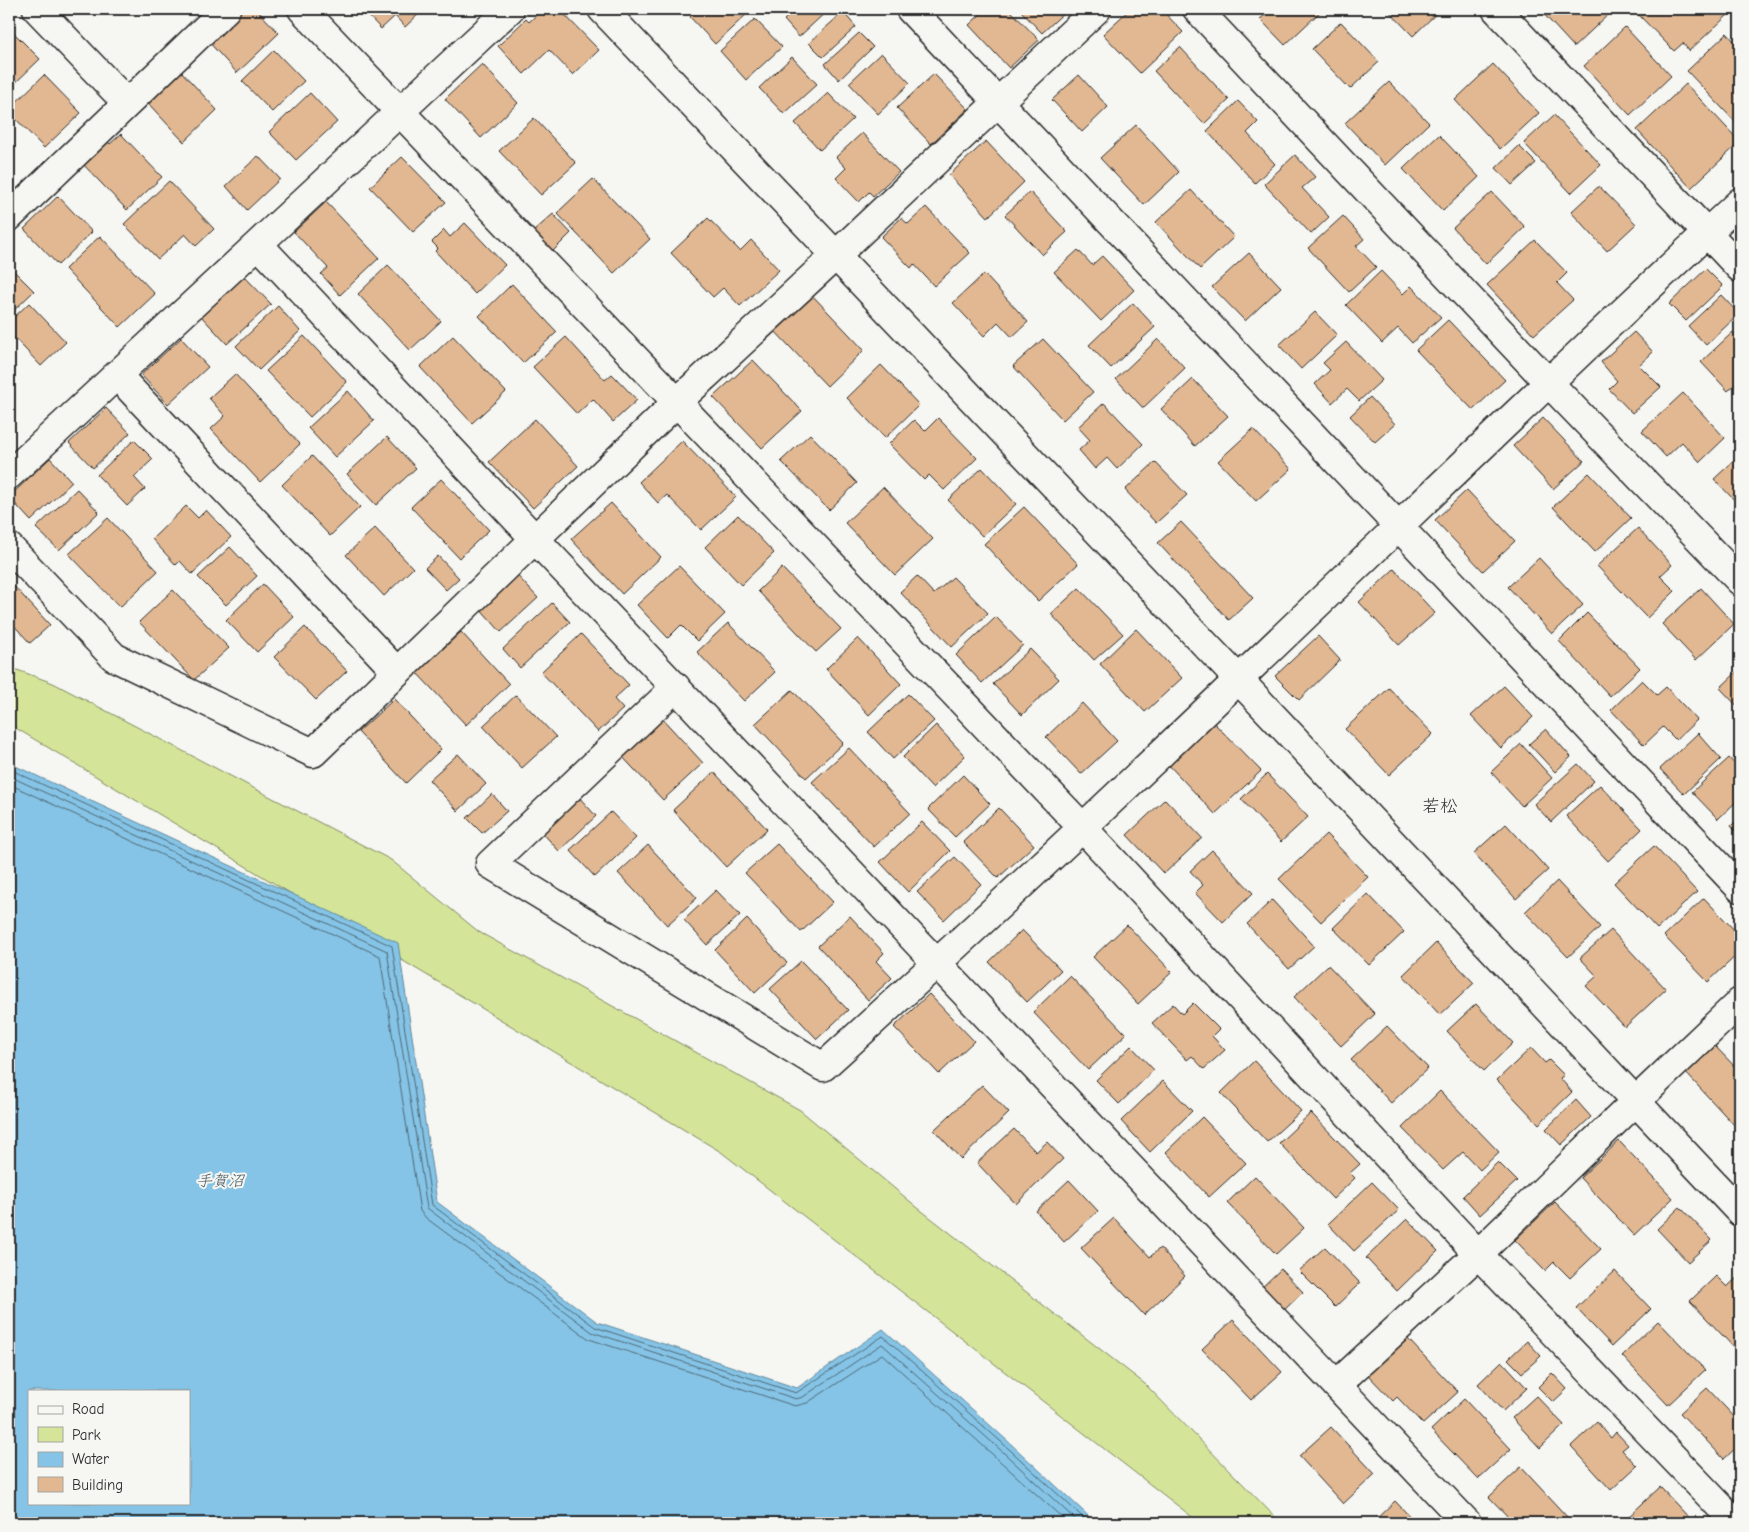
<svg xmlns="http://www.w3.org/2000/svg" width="1749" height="1532" font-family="'Comic Neue','Klee One',sans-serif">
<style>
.green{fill:#d4e599;stroke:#808862}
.water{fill:#85c4e6;stroke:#61879b;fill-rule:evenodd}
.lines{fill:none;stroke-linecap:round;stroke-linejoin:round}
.shore{stroke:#4f6876;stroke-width:1}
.building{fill:#e2b892;stroke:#2b2b2b}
.minor-casing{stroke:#2b2b2b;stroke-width:31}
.minor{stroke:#f6f6f2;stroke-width:28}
.labels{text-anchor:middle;stroke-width:4;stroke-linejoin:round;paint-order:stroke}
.water-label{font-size:16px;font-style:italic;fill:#465963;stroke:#f6f6f2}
.quarter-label{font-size:18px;fill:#2b2b2b;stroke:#f6f6f2}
</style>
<rect width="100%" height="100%" fill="#f6f6f2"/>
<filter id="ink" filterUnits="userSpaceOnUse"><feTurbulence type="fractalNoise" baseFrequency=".02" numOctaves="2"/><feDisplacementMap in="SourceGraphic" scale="10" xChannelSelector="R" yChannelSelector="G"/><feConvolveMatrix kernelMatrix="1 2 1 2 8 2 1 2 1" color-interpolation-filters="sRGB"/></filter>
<g filter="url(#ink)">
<path class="green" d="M9 667 53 683 391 860 479 932 800 1110 918 1208 1145 1384 1281 1523H1200L721 1152 9 724Z"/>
<path class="water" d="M9 763 398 943 437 1202 597 1322 797 1388 883 1329 1012 1445 1096 1523H9ZM29 1391H189V1503H29Z"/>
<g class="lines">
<path class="shore" d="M9 769 392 946 432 1205 595 1327 796 1393 883 1336 1009 1449 1089 1523
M9 776 387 951 427 1208 592 1332 796 1399 803 1397 882 1344 1004 1453 1079 1523
M9 784 380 956 420 1211 426 1218 589 1339 795 1406 807 1403 882 1354 1068 1523"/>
</g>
<path class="building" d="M240 9H256L279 33 237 73 207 40Z
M362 9H422L423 10 405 27 395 16 381 29Z
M543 9H559L599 50 573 75 549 50 524 74 498 46 526 19 529 22Z
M698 9H747L750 11 715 44 690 17Z
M796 9H829L799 37 784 20Z
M986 9H1009L1039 40 1009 68 969 25Z
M1019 9H1068L1042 33Z
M1130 9H1161L1183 32 1140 73 1103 34Z
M1270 9H1318L1321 11 1285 45 1260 19 1271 10Z
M1387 9H1439L1440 10 1413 36Z
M1539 9H1612L1613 10 1574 47Z
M1640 9H1722L1728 15 1689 51 1683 43 1674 51 1636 12Z
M843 12 856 27 823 57 809 43Z
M755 19 782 47 746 80 720 51Z
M1341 22 1379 62 1350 89 1312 49Z
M1625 27 1671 76 1630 115 1584 66Z
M11 30 40 59 9 89V32Z
M859 33 873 47 839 80 825 64Z
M1727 33 1740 48V127L1687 71Z
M1180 47 1229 100 1204 124 1154 71Z
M274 50 304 81 272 112 242 81Z
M881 53 910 83 878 114 849 83Z
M792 57 817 84 784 114 759 88Z
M482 64 518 103 481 138 445 99Z
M1493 64 1539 113 1500 149 1455 100Z
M179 69 217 110 184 142 146 101Z
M934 74 968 109 931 144 897 108Z
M44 75 81 113 44 148 9 112V109Z
M1079 75 1108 107 1082 132 1052 100Z
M1389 82 1429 123 1385 165 1345 123Z
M1686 84 1740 142 1691 188 1637 130Z
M310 93 337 122 296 160 269 132Z
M828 93 853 119 820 150 795 123Z
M1238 101 1258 122 1247 133 1275 164 1255 183 1207 131Z
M1554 115 1601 165 1571 193 1524 143Z
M534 118 576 163 541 195 499 151Z
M1136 125 1179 172 1144 205 1100 158Z
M862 133 899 172 873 196 869 192 859 202 836 178 846 168 836 157Z
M121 134 162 177 127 210 80 161 105 138 110 144Z
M1439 135 1479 177 1443 211 1403 169Z
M986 141 1024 182 988 217 949 175Z
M1519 146 1536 163 1512 185 1496 168Z
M1295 155 1315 177 1302 188 1329 217 1311 234 1264 184Z
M258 156 280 179 247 210 226 186Z
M402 157 446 202 413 232 370 187Z
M593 179 650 239 614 273 557 213Z
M169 181 214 229 196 246 185 234 158 259 124 224Z
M1599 186 1636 224 1607 251 1571 212Z
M1191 190 1234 237 1200 269 1156 222Z
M1030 192 1067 232 1042 255 1005 215Z
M1492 192 1525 227 1486 264 1453 228Z
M58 196 92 232 58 265 24 229Z
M326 202 379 258 340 295 321 274 328 268 294 232Z
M926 207 970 253 934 286 914 264 911 268 881 237 901 218 908 224Z
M553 214 571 233 552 252 533 232Z
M1343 216 1364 239 1356 246 1376 267 1349 292 1308 248Z
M708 218 740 251 751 240 779 270 740 306 723 288 713 297 671 253Z
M465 223 505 265 475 294 435 251 438 248 432 242 444 230 450 237Z
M100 236 155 294 120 327 65 269Z
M1535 240 1567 273 1557 283 1573 300 1534 335 1487 285Z
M1078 250 1092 265 1102 256 1134 290 1101 321 1054 272Z
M1249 253 1281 287 1245 321 1212 287Z
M388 265 441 321 410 350 358 294Z
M9 266 34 291 9 315Z
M1706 269 1723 286 1686 321 1669 304Z
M1381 271 1403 294 1411 286 1441 317 1412 343 1398 328 1382 343 1346 305Z
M984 274 1028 322 1012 337 998 322 984 336 953 303Z
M244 276 271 304 227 344 201 316Z
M512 284 557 332 523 363 479 316Z
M811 294 864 350 827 386 773 329Z
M1721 295 1739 314 1706 345 1688 326Z
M29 303 66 342 41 366 9 332V322Z
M1133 303 1155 327 1111 368 1089 345Z
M278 306 300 331 259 370 236 346Z
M1315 312 1337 335 1301 369 1279 345Z
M1448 320 1505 380 1473 410 1416 350Z
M1634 332 1653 352 1639 365 1661 387 1632 413 1609 389 1617 381 1601 362Z
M1733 332 1740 340V380L1728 391 1701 362Z
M304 336 347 382 310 417 266 371Z
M453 336 506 392 472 423 420 367Z
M566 337 605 380 612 374 637 400 613 422 593 399 577 414 533 367Z
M181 338 208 367 168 404 141 375Z
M1043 339 1093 392 1063 420 1013 366Z
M1158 339 1185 368 1143 408 1116 379Z
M1346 342 1382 380 1359 401 1347 389 1332 403 1315 384 1330 370 1323 363Z
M753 360 802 411 762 448 713 397Z
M881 365 919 405 885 438 847 398Z
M235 374 300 444 260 482 211 429 225 416 209 398Z
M1193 379 1228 416 1195 446 1161 409Z
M348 391 374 421 335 457 308 428Z
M1683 393 1725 438 1700 462 1682 442 1666 457 1642 431Z
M1370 397 1395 424 1375 442 1350 416Z
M1104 403 1143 444 1117 469 1107 458 1095 469 1079 450 1090 440 1078 427Z
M106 408 130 433 93 468 69 443Z
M938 418 977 458 944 490 929 475 924 480 889 444 914 420 925 431Z
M1543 418 1584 461 1553 489 1513 446Z
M535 419 578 466 533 508 489 462Z
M1253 429 1291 469 1256 501 1218 461Z
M810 434 857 483 829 510 781 461Z
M387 437 416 468 376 505 347 474Z
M134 440 153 459 134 477 145 489 127 506 97 475Z
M682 441 736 497 701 530 667 495 658 503 639 482Z
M1740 455V506L1714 479Z
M312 456 360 507 330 536 282 485Z
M50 458 72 482 31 521 9 497Z
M1155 462 1187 495 1156 523 1125 490Z
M982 468 1016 504 982 536 948 500Z
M1589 473 1631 518 1595 552 1553 507Z
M441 479 489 530 459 558 411 507Z
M883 487 933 539 895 575 845 523Z
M77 489 99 512 59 550 36 528Z
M1467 490 1515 541 1483 571 1435 520Z
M611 503 661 557 622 594 571 539Z
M186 506 198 518 206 510 231 537 192 574 180 561 176 565 152 539Z
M1024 507 1078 564 1038 601 984 544Z
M738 515 774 553 741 585 705 547Z
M108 518 158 571 120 607 69 554Z
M1181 522 1253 598 1229 620 1158 543Z
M375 528 413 568 384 596 346 555Z
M1638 528 1672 565 1660 576 1675 591 1647 618 1597 566Z
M230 547 257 576 226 605 198 577Z
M438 556 459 578 446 590 425 568Z
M1539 558 1583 605 1552 634 1508 587Z
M679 566 725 614 697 641 681 625 668 638 637 605Z
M782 568 841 629 816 652 758 591Z
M1394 569 1435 613 1399 645 1359 602Z
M513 571 538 598 501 632 477 605Z
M917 576 934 594 953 577 988 613 952 647 900 592Z
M11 583 50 625 30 643 9 620V585Z
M263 584 294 617 257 652 226 620Z
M1079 588 1123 634 1094 660 1051 614Z
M1701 588 1734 624 1696 660 1662 624Z
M173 590 229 648 194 680 139 622Z
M552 603 570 622 520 668 503 649Z
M1587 613 1640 668 1610 696 1559 641Z
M996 617 1023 645 982 683 956 655Z
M728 623 775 672 744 701 697 652Z
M305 627 347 671 316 700 274 657Z
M1136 629 1182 678 1145 712 1100 664Z
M461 632 509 684 466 725 417 673Z
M581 634 629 685 614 699 623 709 598 732 541 672Z
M1318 636 1340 660 1299 700 1275 676Z
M858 638 901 684 869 715 826 669Z
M1030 649 1059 679 1022 715 993 684Z
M1740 669V709L1720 688Z
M1642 680 1657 695 1666 687 1697 720 1676 740 1663 727 1644 745 1611 710Z
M1504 686 1533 717 1501 748 1471 716Z
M1389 688 1433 734 1389 775 1345 729Z
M792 690 843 743 806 778 755 724Z
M908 694 934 721 893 759 868 732Z
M516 695 556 737 522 768 483 726Z
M394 699 441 749 406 783 358 732Z
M1082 703 1117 741 1081 774 1046 737Z
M659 715 703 763 663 800 619 753Z
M1210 719 1261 771 1215 814 1165 761Z
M936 725 965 756 932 788 903 757Z
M1546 729 1571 757 1555 772 1529 744Z
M1698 733 1721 759 1684 794 1660 769Z
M1521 744 1552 778 1522 806 1491 772Z
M849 748 910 813 874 847 812 782Z
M458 754 486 784 458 811 429 780Z
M1729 758 1740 770V798L1718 819 1692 792Z
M1578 764 1594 781 1551 822 1534 804Z
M714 772 767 829 726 867 673 810Z
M1267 774 1308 817 1281 842 1241 799Z
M963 775 990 804 955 837 928 809Z
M1600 785 1642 829 1608 861 1566 816Z
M492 794 507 811 482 833 467 818Z
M577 795 596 816 559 851 540 830Z
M1165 799 1202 838 1164 874 1127 835Z
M999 808 1034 845 998 878 963 842Z
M611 812 636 838 595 877 570 850Z
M1740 817V836L1731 826Z
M922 822 950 851 908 892 880 862Z
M1506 824 1548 870 1516 899 1474 853Z
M1326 834 1368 877 1321 922 1279 879Z
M777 844 833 902 801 932 745 873Z
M648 845 697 898 667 925 618 873Z
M1654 846 1697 892 1657 929 1614 883Z
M1212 850 1253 893 1223 922 1195 893 1203 885 1190 871Z
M955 857 981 884 944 920 917 892Z
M1557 881 1600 927 1568 957 1525 912Z
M716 890 740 915 707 945 684 920Z
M1368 894 1404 932 1369 965 1333 928Z
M1704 898 1740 936V952L1708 982 1664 936Z
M1272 900 1314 946 1289 969 1247 924Z
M850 916 884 953 876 961 892 978 868 1000 818 946Z
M747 919 787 963 755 993 715 950Z
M1127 925 1172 972 1138 1004 1093 957Z
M1022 930 1061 970 1027 1002 989 962Z
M1611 930 1666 989 1625 1027 1586 986 1597 976 1580 958Z
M1436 943 1474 983 1440 1015 1403 975Z
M801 961 848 1010 817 1039 770 989Z
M1328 965 1375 1014 1341 1046 1294 997Z
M1070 976 1126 1034 1088 1070 1033 1012Z
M929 994 974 1041 939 1074 894 1027Z
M1193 1003 1219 1029 1212 1036 1225 1050 1204 1069 1192 1056 1187 1060 1152 1023 1173 1004 1182 1014Z
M1476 1004 1513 1043 1484 1071 1447 1031Z
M1387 1026 1428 1068 1391 1103 1351 1060Z
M1714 1045 1740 1072V1123L1736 1127 1685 1072Z
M1131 1046 1154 1070 1119 1104 1096 1080Z
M1531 1048 1545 1063 1549 1060 1564 1075 1560 1078 1572 1092 1539 1124 1497 1080Z
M1254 1061 1301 1111 1267 1142 1221 1093Z
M1163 1081 1192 1111 1150 1152 1121 1121Z
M982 1085 1009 1113 961 1159 934 1130Z
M1440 1091 1499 1152 1480 1170 1463 1152 1443 1170 1402 1128Z
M1576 1100 1591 1117 1561 1145 1546 1129Z
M1311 1113 1360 1164 1350 1173 1355 1178 1333 1199 1279 1143Z
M1202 1117 1246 1163 1209 1197 1166 1152Z
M1014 1129 1036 1152 1047 1142 1063 1159 1016 1204 977 1163Z
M1619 1141 1673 1198 1634 1235 1580 1178Z
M1498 1162 1517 1181 1480 1215 1463 1196Z
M1255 1176 1304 1228 1276 1254 1227 1203Z
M1069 1180 1098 1211 1064 1242 1036 1211Z
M1372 1182 1399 1210 1354 1251 1328 1224Z
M1555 1202 1601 1249 1570 1278 1554 1262 1545 1271 1515 1240Z
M1680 1207 1712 1240 1688 1262 1657 1229Z
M1114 1218 1150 1257 1160 1248 1185 1276 1144 1315 1081 1248Z
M1407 1219 1438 1251 1397 1291 1366 1258Z
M1325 1247 1360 1283 1335 1307 1299 1271Z
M1281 1269 1303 1292 1281 1313 1259 1290Z
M1615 1271 1651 1309 1612 1346 1576 1308Z
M1740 1275V1354L1690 1301 1716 1276 1727 1287Z
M1233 1320 1282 1372 1251 1400 1202 1349Z
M1658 1321 1705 1370 1668 1405 1622 1356Z
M1406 1337 1458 1392 1423 1424 1397 1397 1393 1401 1367 1374Z
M1527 1341 1541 1356 1522 1373 1508 1359Z
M1502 1361 1527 1388 1503 1411 1478 1384Z
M1552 1373 1567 1389 1553 1402 1538 1387Z
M1707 1388 1740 1423V1444L1724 1459 1680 1413Z
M1536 1396 1564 1425 1540 1448 1512 1418Z
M1464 1399 1511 1449 1478 1479 1431 1430Z
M1597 1422 1611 1438 1616 1432 1628 1445 1622 1450 1637 1466 1611 1490 1571 1446Z
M1331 1427 1375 1474 1343 1504 1299 1456Z
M1521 1467 1569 1519 1565 1523H1514L1489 1497Z
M1660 1487 1694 1523H1629L1625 1520Z
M1395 1501 1416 1523H1372Z"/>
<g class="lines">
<g class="minor-casing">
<path id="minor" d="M37 9 127 103
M302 9 1082 827 1478 1254 1736 1523
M602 9 1239 680 1740 1212
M910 9 1740 888
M1197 9 1549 383 1740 581
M1496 9 1740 268
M9 217 226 9
M258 244 510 9
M117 375 397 672
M9 475 258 244 535 539 1467 1523
M9 547 114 657 313 753 676 403 835 256 1097 9
M676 687 490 864 823 1067C964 939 1103 810 1240 678 1407 519 1572 358 1740 202
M1336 1385 1478 1254 1636 1101 1740 1002"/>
</g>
<use href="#minor" class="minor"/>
</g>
</g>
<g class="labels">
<g class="water-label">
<text x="220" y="1186">手賀沼</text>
</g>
<g class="quarter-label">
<text x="1440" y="812">若松</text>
</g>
</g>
<rect width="1749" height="1532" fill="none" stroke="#f6f6f2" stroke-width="30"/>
<rect x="15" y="15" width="1719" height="1502" fill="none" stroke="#2b2b2b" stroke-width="2" filter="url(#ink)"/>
<rect x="28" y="1390" width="162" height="115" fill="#f6f6f2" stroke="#a5a5a2"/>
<rect x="38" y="1406" width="25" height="8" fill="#f6f6f2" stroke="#a5a5a2"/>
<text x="72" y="1414" font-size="15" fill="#2b2b2b">Road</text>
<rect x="38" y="1427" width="25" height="15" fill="#d4e599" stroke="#a5a5a2"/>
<text x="72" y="1440" font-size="15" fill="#2b2b2b">Park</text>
<rect x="38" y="1452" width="25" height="15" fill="#85c4e6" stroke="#a5a5a2"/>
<text x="72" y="1464" font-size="15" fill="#2b2b2b">Water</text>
<rect x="38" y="1477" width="25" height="15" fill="#e2b892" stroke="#a5a5a2"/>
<text x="72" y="1490" font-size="15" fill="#2b2b2b">Building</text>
</svg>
